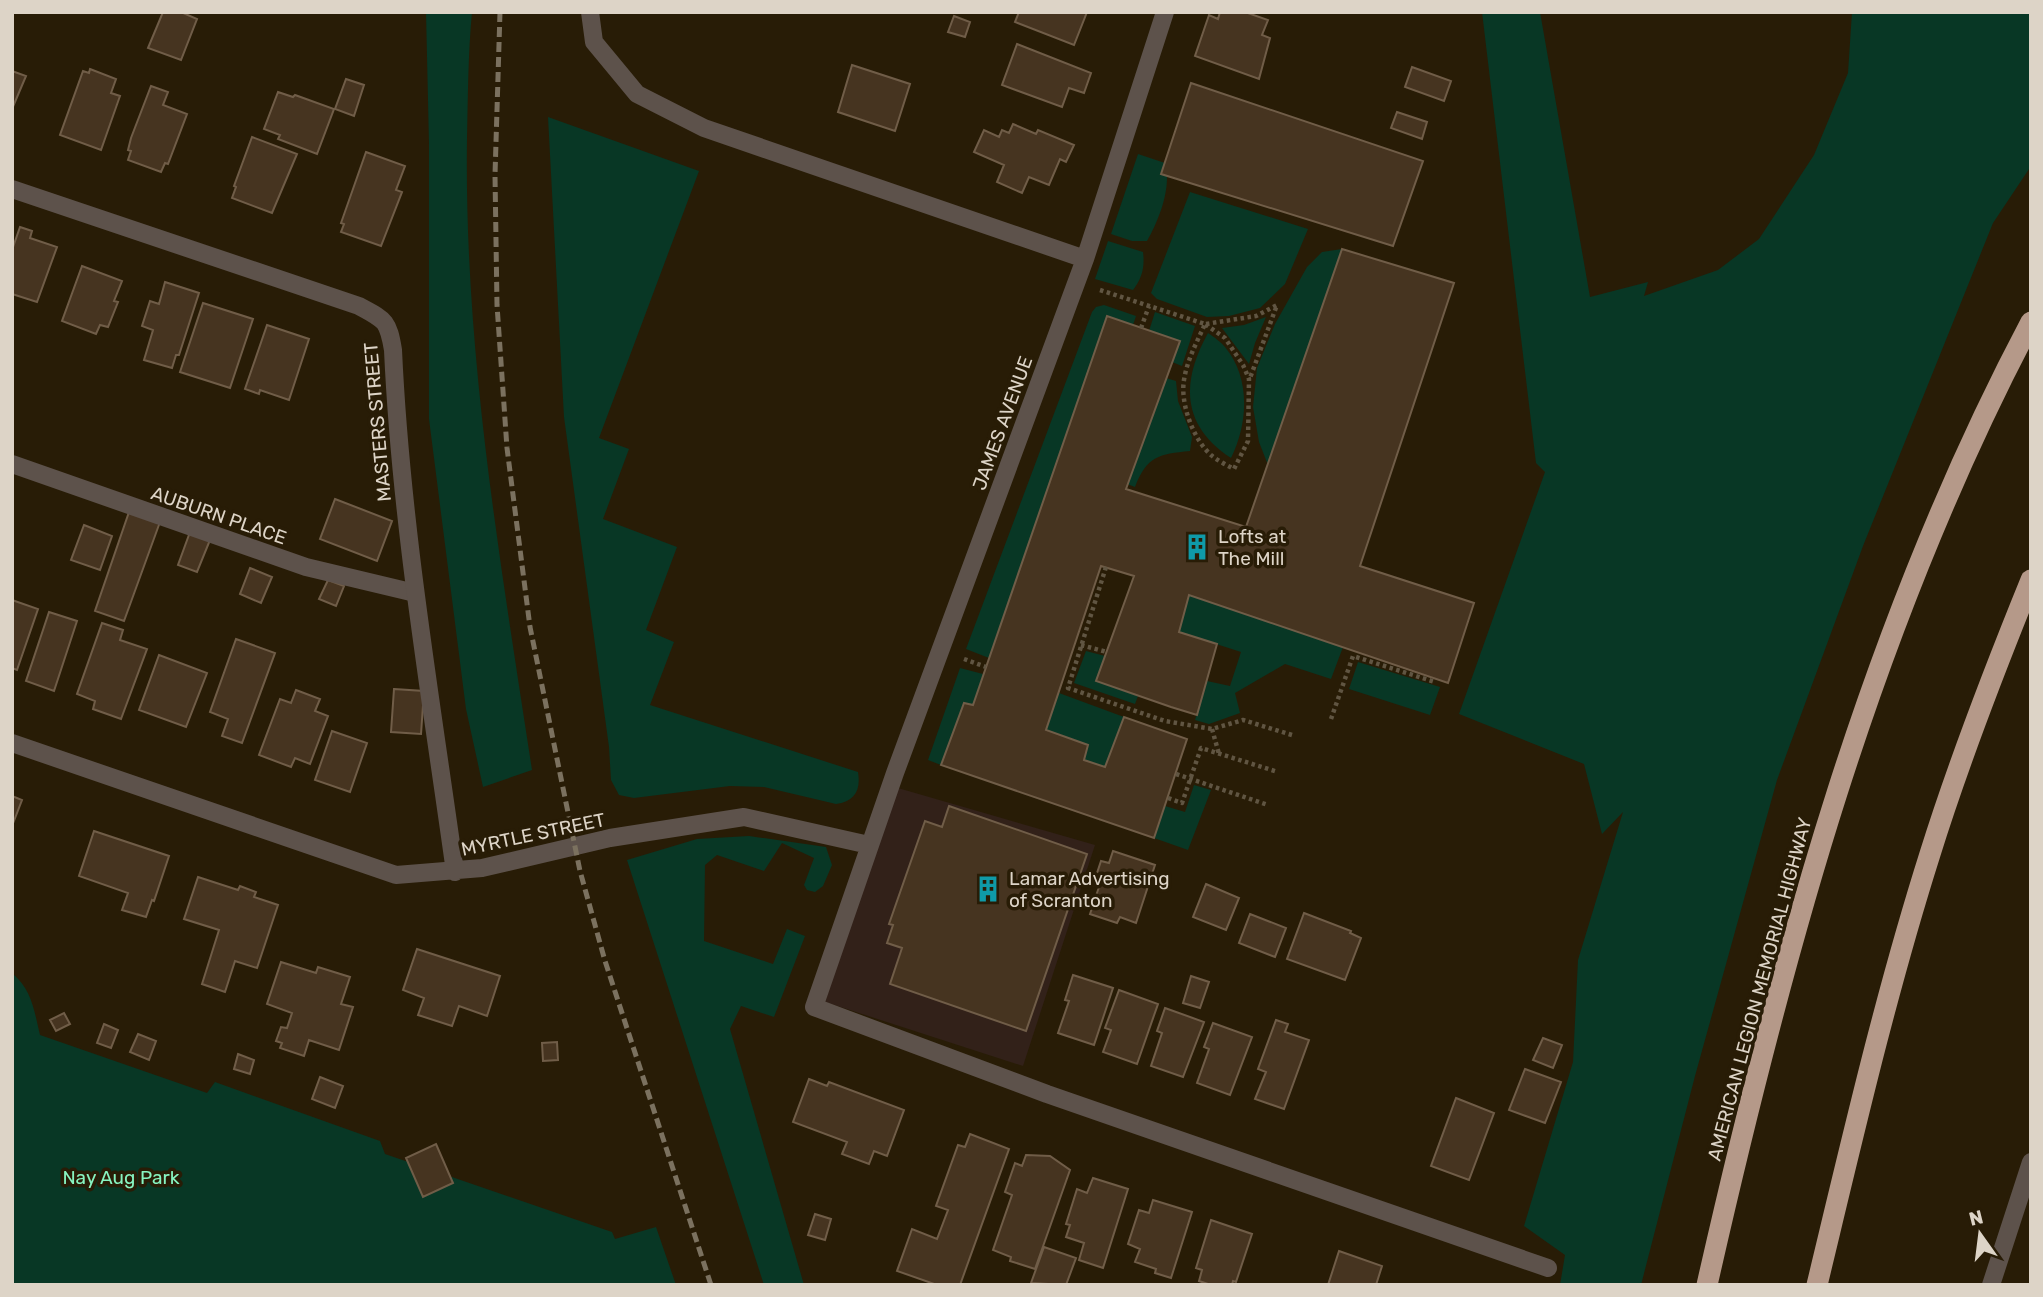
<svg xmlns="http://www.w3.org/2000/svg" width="2043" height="1297" font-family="Rubik,sans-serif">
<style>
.commercial{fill:#322119}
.green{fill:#083725}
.building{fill:#463420;stroke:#705d48;stroke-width:2}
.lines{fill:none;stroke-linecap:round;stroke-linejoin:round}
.path{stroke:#605542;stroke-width:4.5;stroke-dasharray:3.5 3.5;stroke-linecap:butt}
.lane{stroke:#5d524b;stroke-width:18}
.street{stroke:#5d524b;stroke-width:18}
.highway{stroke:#b59989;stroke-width:21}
.rail{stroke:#7b715f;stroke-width:5;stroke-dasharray:10 5;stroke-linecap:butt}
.labels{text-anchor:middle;stroke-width:7;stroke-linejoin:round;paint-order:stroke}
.street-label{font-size:19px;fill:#ddd4c7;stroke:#281c06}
.poi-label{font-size:19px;fill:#ddd4c7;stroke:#281c06;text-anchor:start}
.park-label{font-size:19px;fill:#87f4c1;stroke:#281c06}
</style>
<rect width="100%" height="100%" fill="#281c06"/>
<path class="commercial" d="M891 786 1095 845 1023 1066 825 1002Z"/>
<path class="green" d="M426 12H472C468 54 468 97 467 139 464 351 500 560 532 770L483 787 466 709 429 419V144Z
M1482 12H1540L1590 297 1648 282 1644 296 1718 270 1759 239 1814 155 1848 73 1852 12H2031V166L1993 223 1863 546 1777 780 1695 1076 1641 1285H1560L1565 1255 1524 1226 1573 1062 1578 960 1623 812 1602 834 1584 764 1459 714 1545 472 1536 463Z
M548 117 699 171 599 438 629 449 603 519 677 547 646 630 674 642 650 705 858 772C861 790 855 801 836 804L764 787 730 786 634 798 619 795 611 780 609 747 564 417Z
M1138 154 1165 163C1172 187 1159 220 1147 241H1132L1111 234Z
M1190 192 1308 229 1285 284 1260 308 1229 316 1207 317 1157 299 1151 293Z
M1108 241 1143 252C1145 267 1142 278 1133 290L1095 279Z
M1342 249 1268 465 1259 442 1253 407 1257 368 1275 324 1307 267 1322 252Z
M1104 305 1136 316 1133 325 1107 316 989 658 966 649 1092 312 1096 307Z
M1155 312 1195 326 1182 366 1172 362 1149 331Z
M1266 317 1255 343 1249 364 1222 328 1244 325Z
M1208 333C1214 337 1221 342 1225 347 1251 378 1248 424 1231 458 1181 425 1181 382 1208 333Z
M1166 378 1176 381 1178 401 1192 437 1190 451C1159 454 1147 456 1135 487L1127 484Z
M1189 595 1343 647 1331 679 1285 664 1235 693 1240 713 1209 724 1195 720 1207 681 1230 686 1241 652 1179 632Z
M1086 651 1105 656 1096 681 1138 696 1135 704 1074 683Z
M1358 662 1440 687 1430 715 1349 689Z
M960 668 983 674 973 705 964 703 941 765 928 760Z
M1059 693 1124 717 1105 767 1084 760 1088 745 1046 730Z
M1194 785 1211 790 1188 850 1154 838 1165 806 1185 812Z
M749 836 826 847 832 865 823 886 815 892 807 890 804 885 814 858 782 843 764 871 717 855 705 865 704 941 773 964 787 929 805 936 774 1017 741 1006 730 1029 804 1285H764L627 860 697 839Z
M12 973C32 990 34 1010 40 1035L207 1093 215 1082 380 1141 385 1154 612 1232 615 1239 656 1227 676 1285H12Z"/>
<path class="building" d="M163 12H181L197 19 181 60 148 48Z
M1019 12H1087L1074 45 1015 22Z
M1220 12H1245L1268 20 1262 35 1270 38 1259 79 1195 56 1209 15 1218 19Z
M954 16 970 22 965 37 948 32Z
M1017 44 1091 73 1084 93 1069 88 1062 107 1002 85Z
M852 65 910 84 895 131 838 112Z
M1412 67 1451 81 1444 101 1405 87Z
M90 69 116 79 111 93 120 96 101 150 60 135 83 71 89 73Z
M12 71 26 76 12 109Z
M346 79 364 85 354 116 335 109Z
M1191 83 1423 161 1393 246 1161 174Z
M151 86 168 92 163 105 187 114 168 164 165 163 161 172 128 160 131 151 128 150 131 138Z
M278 92 293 97 295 95 334 109 317 154 278 139 280 135 264 129Z
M1397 112 1427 122 1422 139 1391 128Z
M1013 124 1036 134 1038 130 1074 145 1066 162 1060 159 1049 185 1029 177 1022 193 997 182 1004 165 974 152 984 130 999 137 1002 130 1009 133Z
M252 137 297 154 272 213 232 198 236 187 234 186Z
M366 152 405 166 396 190 402 192 381 246 341 232 344 224 341 223Z
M20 227 32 231 30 238 57 247 37 302 12 294V250Z
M1342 249 1454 283 1360 566 1474 603 1448 683 1189 595 1179 632 1217 644 1197 715 1171 707 1096 681 1134 576 1101 566 1046 730 1088 745 1084 760 1105 767 1124 717 1187 739 1154 838 941 765 964 703 973 705 1107 316 1180 341 1126 489 1246 527Z
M82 266 122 281 114 301 118 302 108 327 100 325 96 334 62 321Z
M165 282 199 293 179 355H176L172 368 144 360 153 330 142 326 150 301 159 304Z
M203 303 253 319 230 388 180 372Z
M267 325 309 339 289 400 260 390 259 394 245 389Z
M335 499 392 521 377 561 320 539Z
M129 512 160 522 124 621 95 611Z
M84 525 112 536 100 570 71 560Z
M190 532 210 540 197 572 178 565Z
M250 568 272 577 261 603 240 594Z
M328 580 344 586 336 606 319 599Z
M12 600 38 609 17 670 12 668Z
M49 612 77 621 54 691 26 681Z
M102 623 123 630 120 640 147 649 121 719 93 709 95 701 77 694Z
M236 639 275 653 242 743 222 736 228 719 210 712Z
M159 655 207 673 186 727 139 710Z
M394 689 424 691 421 734 391 732Z
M296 690 320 699 315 711 328 716 310 764 295 758 291 767 259 755 280 699 291 703Z
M332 731 367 743 350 792 315 780Z
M12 796 22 800 12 826Z
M949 806 1087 854 1026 1031 890 984 902 948 887 943 893 925 889 924 925 821 942 827Z
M94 831 169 856 154 901 152 900 146 917 122 910 128 893 79 876Z
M1113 851 1155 865 1136 923 1120 917 1117 923 1090 914 1099 887 1093 885 1101 861 1109 863Z
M198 877 238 890 240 886 256 892 254 897 278 905 257 968 235 961 225 992 202 984 219 930 184 919Z
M1206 884 1239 898 1226 930 1193 917Z
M1304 913 1351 931 1350 933 1361 938 1345 980 1287 959Z
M1250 914 1286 928 1275 957 1239 943Z
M417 949 500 976 487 1016 459 1006 452 1026 418 1015 424 998 403 990Z
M281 962 316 973 318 967 350 977 341 1004 353 1007 339 1050 309 1040 304 1056 280 1048 282 1043 276 1041 281 1027 287 1028 292 1013 267 1004Z
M1073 975 1113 988 1094 1045 1058 1033 1069 1001 1065 1000Z
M1191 976 1209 982 1200 1008 1183 1003Z
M1119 990 1158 1004 1137 1064 1103 1052 1111 1030 1105 1028Z
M1165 1008 1204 1022 1183 1077 1151 1066 1162 1033 1157 1031Z
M64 1013 70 1024 56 1031 50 1020Z
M1276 1020 1288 1024 1285 1032 1309 1040 1284 1109 1255 1099 1266 1072 1258 1069Z
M1213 1023 1252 1037 1230 1095 1197 1083 1209 1049 1204 1047Z
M104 1024 118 1030 111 1048 97 1043Z
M138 1034 156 1041 149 1060 130 1052Z
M1543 1038 1562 1045 1553 1068 1533 1060Z
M557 1042 558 1060 543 1061 542 1043Z
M238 1054 254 1060 250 1074 234 1069Z
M1525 1069 1561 1082 1545 1123 1509 1110Z
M320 1077 343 1086 335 1108 312 1099Z
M809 1079 827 1086 829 1082 904 1110 887 1156 874 1151 869 1164 842 1154 847 1142 793 1122Z
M1456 1098 1494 1113 1469 1180 1431 1166Z
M970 1134 1009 1149 960 1285H937L897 1271 912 1229 937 1239 948 1210 936 1206 958 1145 965 1147Z
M436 1144 453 1183 423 1197 406 1158Z
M1026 1155 1050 1156 1070 1170 1035 1269 1010 1261 1011 1257 993 1250 1012 1195 1005 1192 1015 1163 1022 1166Z
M1093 1178 1128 1189 1103 1268 1079 1260 1084 1243 1066 1237 1070 1225 1066 1224 1077 1189 1087 1193Z
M1153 1200 1192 1212 1171 1278 1155 1273 1156 1269 1135 1262 1140 1249 1128 1244 1139 1210 1149 1213Z
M815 1214 831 1219 825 1240 808 1235Z
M1211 1220 1252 1234 1236 1282 1233 1281 1232 1285H1211L1199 1281 1202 1270 1196 1268Z
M1044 1247 1076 1258 1066 1285 1031 1283Z
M1339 1251 1382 1266 1376 1285H1328Z"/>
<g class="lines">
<path class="path" d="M1100 290 1205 324C1197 342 1187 360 1184 380 1180 403 1193 439 1211 455 1217 460 1226 465 1234 469L1248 441 1249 379 1243 365 1225 338 1205 324
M1206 324 1256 316 1277 305 1250 378
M1141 328 1149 306
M1106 567 1068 688 1165 721 1212 729 1243 720 1292 735
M1081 645 1107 652
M964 659 986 667
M1331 719 1353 656 1435 682
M1212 729 1219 754
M1176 774 1268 805
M1168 798 1182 803 1201 748 1278 772"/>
<path class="lane" d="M12 464 306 567 415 593"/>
<path class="street" d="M590 12 594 42 637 94 704 128 1085 259
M1165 12 1085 259 895 773 814 1007 1047 1094 1548 1268
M12 189 359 306C385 320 388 320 393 350 401 525 431 698 455 872
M12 743 396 875 482 868 610 838 744 817 869 845
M1991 1285 2031 1162"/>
<path class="highway" d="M1707 1285C1782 954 1871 624 2031 322
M1817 1285C1852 1140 1885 996 1930 854 1959 761 1994 671 2031 580"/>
<path class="rail" d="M500 12 495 175 497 305 507 448 530 627 580 871 605 961 711 1285"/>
</g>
<defs>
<g id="building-bare" transform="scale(2.1)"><path d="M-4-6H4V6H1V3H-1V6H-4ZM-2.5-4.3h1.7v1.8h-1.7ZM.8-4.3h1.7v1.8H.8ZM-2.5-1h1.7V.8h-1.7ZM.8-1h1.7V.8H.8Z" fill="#0f9aa8" stroke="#281c06" stroke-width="2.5" paint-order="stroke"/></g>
</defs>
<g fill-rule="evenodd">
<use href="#building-bare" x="1197" y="547"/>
<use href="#building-bare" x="988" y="889"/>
</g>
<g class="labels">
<g class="street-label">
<text transform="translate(377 422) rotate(-95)" y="7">MASTERS STREET</text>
<text transform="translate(1002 423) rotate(-70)" y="7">JAMES AVENUE</text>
<text transform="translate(219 515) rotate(19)" y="7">AUBURN PLACE</text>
<text transform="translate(533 834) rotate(-12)" y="7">MYRTLE STREET</text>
<text transform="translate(1759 989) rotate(-75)" y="7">AMERICAN LEGION MEMORIAL HIGHWAY</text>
</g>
<g class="poi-label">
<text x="1218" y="543">Lofts at<tspan x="1218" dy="22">The Mill</tspan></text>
<text x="1009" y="885">Lamar Advertising<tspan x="1009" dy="22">of Scranton</tspan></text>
</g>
<g class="park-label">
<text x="121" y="1184">Nay Aug Park</text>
</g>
</g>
<rect width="2043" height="1297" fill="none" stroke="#ddd4c7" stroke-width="28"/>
<g transform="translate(1980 1234) rotate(346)" stroke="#281c06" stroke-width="5" paint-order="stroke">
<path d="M0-5L12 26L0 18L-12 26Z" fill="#ddd4c7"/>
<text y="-10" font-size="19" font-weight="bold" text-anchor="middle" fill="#ddd4c7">N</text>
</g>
</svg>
